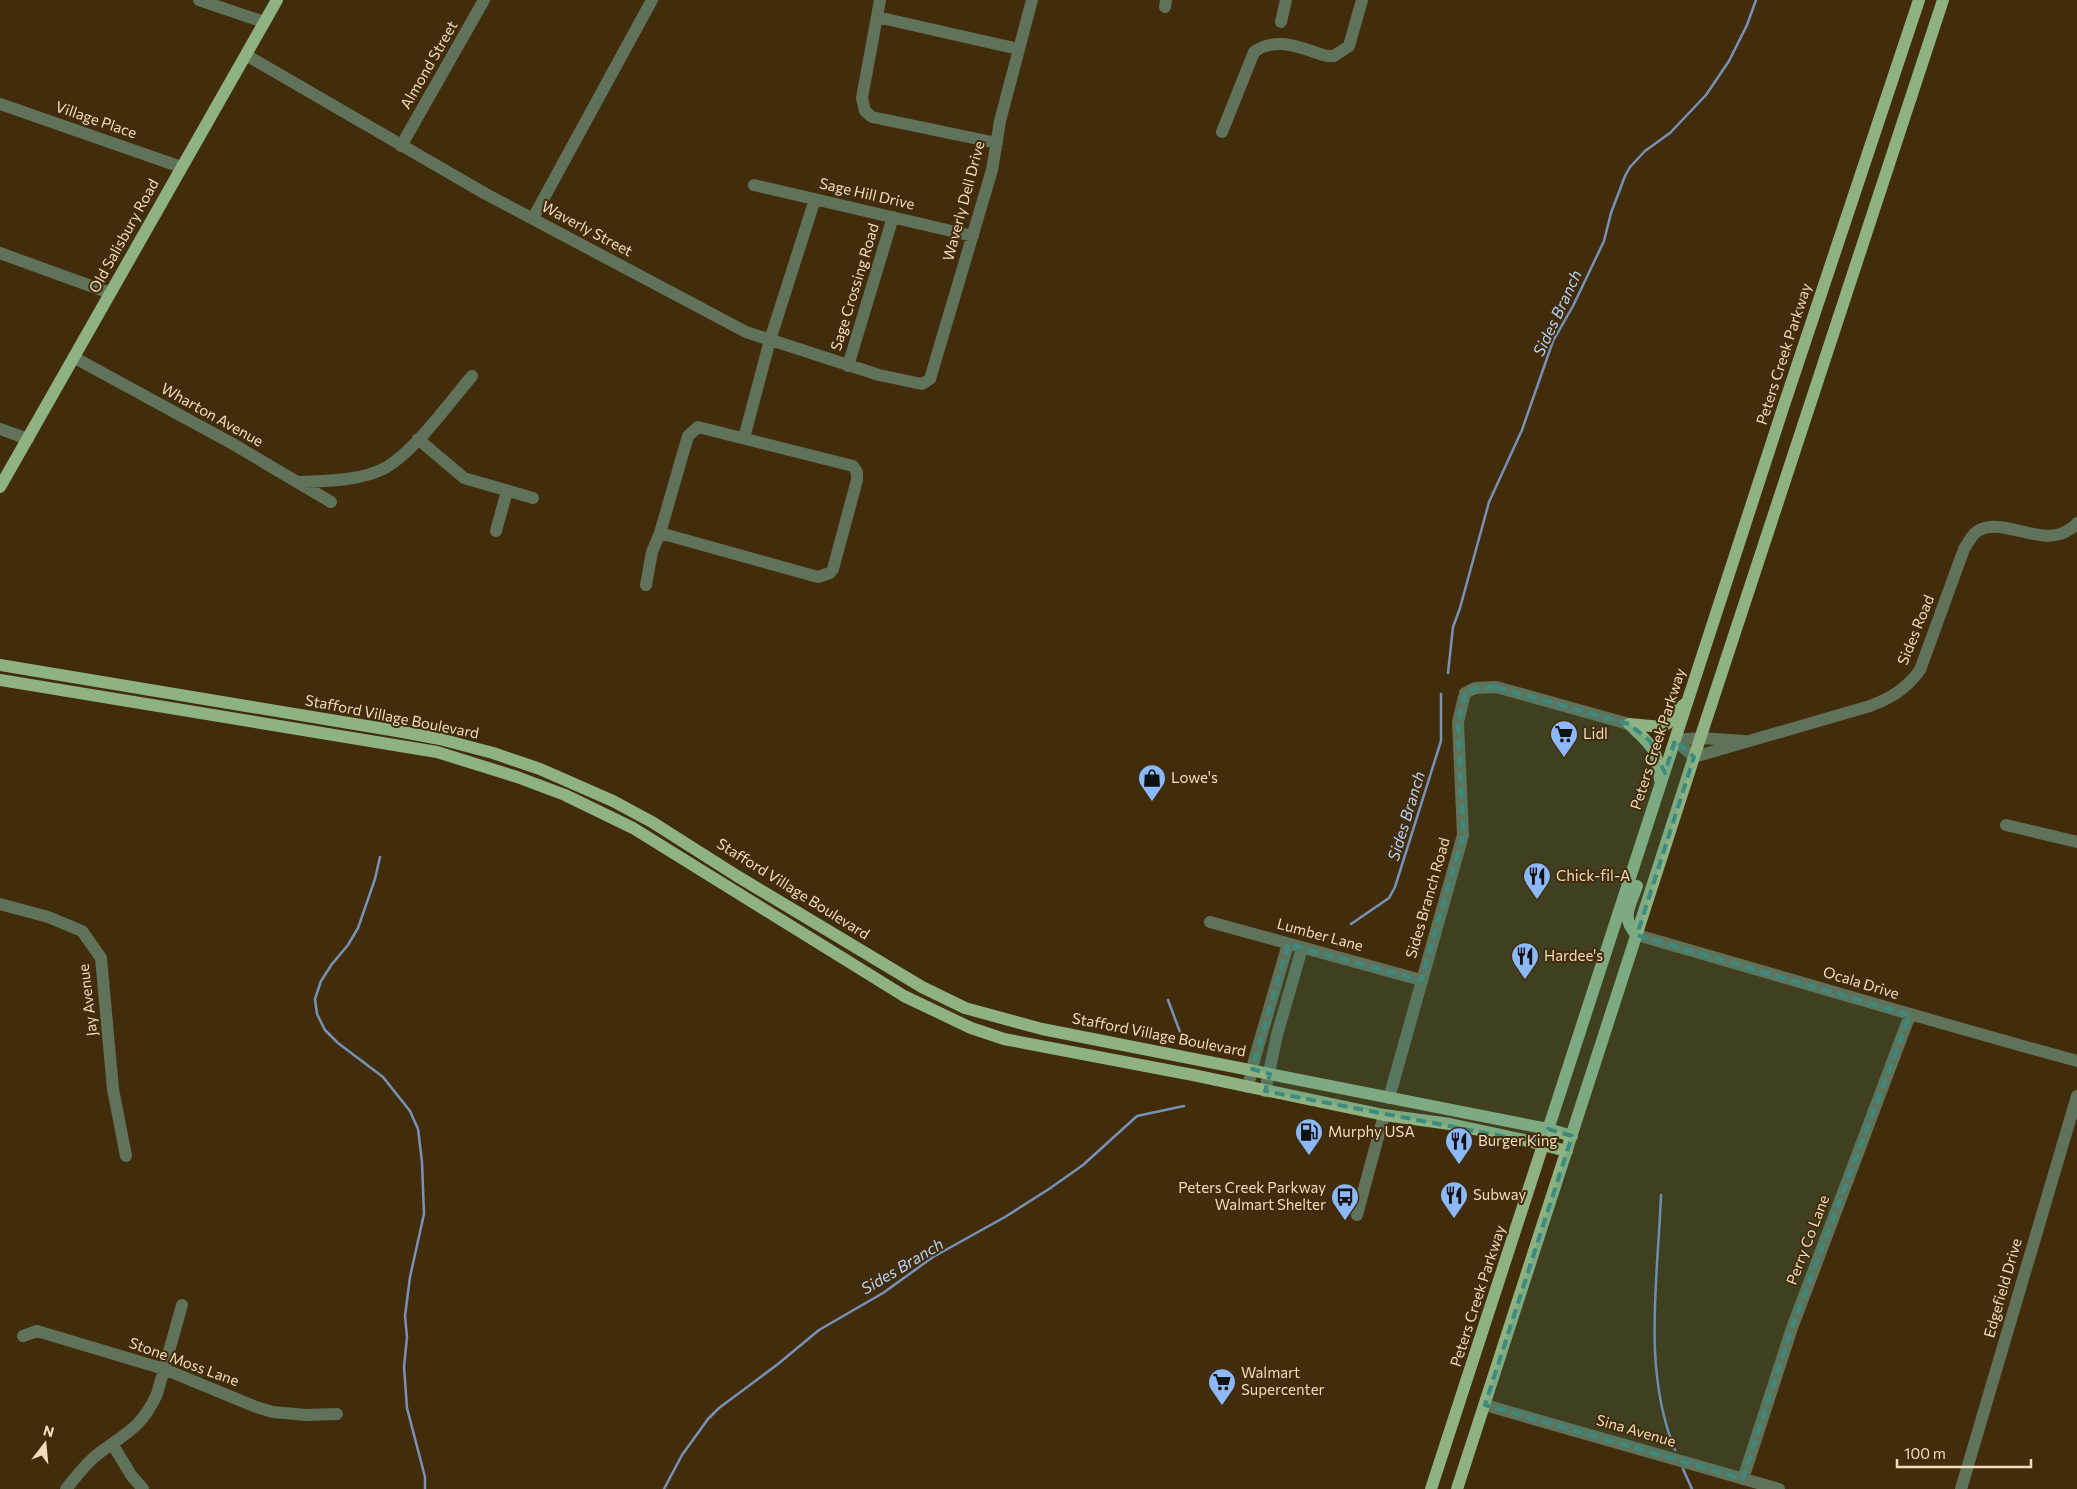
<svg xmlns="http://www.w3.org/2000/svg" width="2077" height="1489" font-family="Commissioner,sans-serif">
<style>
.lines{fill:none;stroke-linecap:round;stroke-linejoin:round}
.stream{stroke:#7892b7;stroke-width:2.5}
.minor{stroke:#60725a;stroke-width:12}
.major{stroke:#8eb281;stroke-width:12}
.marked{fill:#3c8b7e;fill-opacity:0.2;stroke:#3c8b7e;stroke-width:4;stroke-dasharray:10 6;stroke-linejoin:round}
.labels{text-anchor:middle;stroke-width:4;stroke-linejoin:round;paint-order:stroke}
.street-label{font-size:15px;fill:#f2ddbf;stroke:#412d0b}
.poi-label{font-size:15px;fill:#f2ddbf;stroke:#412d0b;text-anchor:start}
.water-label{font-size:16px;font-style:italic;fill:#b8d1f6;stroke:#412d0b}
</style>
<rect width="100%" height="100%" fill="#412d0b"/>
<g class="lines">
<path class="stream" d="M1448 673 1453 627 1460 608 1489 502 1522 430 1553 341 1573 306 1604 241 1611 213 1625 176 1630 167 1645 151 1670 133 1706 95 1729 61 1747 25 1756 0
M380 857 375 879 358 928 348 945 332 964 321 981 315 999 317 1014 325 1030 338 1043 383 1077 410 1111 418 1129 422 1162 424 1214 410 1277 405 1316 407 1337 404 1367 407 1408 425 1477V1489
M1351 924 1389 898 1395 887 1441 741V694
M1168 1000 1180 1032
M1661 1195C1658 1278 1642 1370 1675 1450
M1683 1469 1692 1489
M664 1489 682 1455 708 1419 719 1408 778 1364 819 1330 883 1293 933 1257 1005 1217 1049 1189 1083 1165 1137 1116 1184 1106"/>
<path class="minor" d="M199 0 264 22
M880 0 862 98 865 111 872 117 997 143
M1165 7 1166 0
M877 17 1018 49
M1281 22 1286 0
M246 55 484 193 746 332 879 375 922 384 930 379 992 170 1000 121 1032 0
M0 104 181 167
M1222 132 1254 52C1278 35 1302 49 1327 56H1334L1349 46 1362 0
M401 146 484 0
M754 185 973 236
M533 218 652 0
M0 253 110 293
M75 358 233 444 331 502
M848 366 893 217
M698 427 853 466 857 472V480L833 569 830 573 818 577 660 533 688 436Z
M0 429 28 439
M744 438 770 340 815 199
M418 439 464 478 533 498
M298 482C325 481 361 481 385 468 415 451 449 403 472 376
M496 531 507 491
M646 585 652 552 660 533
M1675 740 1694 757 1870 706C1891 698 1906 689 1920 670L1964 549C1967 544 1971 537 1975 533 1997 514 2038 546 2065 532 2070 529 2074 528 2077 523
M1675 740 1701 738 1745 741
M2006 825 2077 842
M0 904 48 917 82 931 101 958 113 1089 126 1156
M1210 922 1421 980
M1637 935C1784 977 1930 1021 2077 1061
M1248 1087 1255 1057 1288 944
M1265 1091 1277 1035 1302 948
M1389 1098 1463 835 1458 722 1465 693 1475 688 1496 687 1629 724
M1357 1215 1384 1115
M23 1336 37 1331 164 1369 256 1407 273 1412 306 1415 337 1414
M1485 1405 1779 1489
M113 1445 131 1475 143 1489
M1743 1479 1792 1328 1910 1015
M66 1489C76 1477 85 1464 98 1454 125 1433 141 1429 157 1394L182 1305
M1961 1489 2077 1096"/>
<path class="major" d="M0 487 277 0
M0 665 397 731 440 739 493 753 540 769 613 801 652 822 737 876 922 987 965 1008 1042 1029 1548 1129 1572 1136
M0 680 437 752 517 777 565 795 633 828 904 996 971 1028 1004 1039 1193 1075 1384 1115 1450 1124 1520 1139 1567 1151
M1629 724C1652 746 1657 747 1660 780
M1629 724 1662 727 1668 723 1675 712 1687 702
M1637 935C1620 918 1630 906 1637 886
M1431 1489 1782 411 1919 0
M1457 1489 1694 757 1943 0"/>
</g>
<path class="marked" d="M1496 687 1629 724 1650 741 1665 773 1675 740 1694 757 1637 935 1910 1015 1792 1328 1743 1479 1485 1405 1572 1136 1548 1129 1543 1144 1265 1091 1270 1074 1252 1069 1288 944 1421 980 1463 835 1458 722 1465 693 1475 688Z"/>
<defs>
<g id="supermarket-pin" transform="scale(1.4375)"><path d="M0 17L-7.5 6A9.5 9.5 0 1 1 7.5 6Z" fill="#8cb9fc" stroke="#412d0b"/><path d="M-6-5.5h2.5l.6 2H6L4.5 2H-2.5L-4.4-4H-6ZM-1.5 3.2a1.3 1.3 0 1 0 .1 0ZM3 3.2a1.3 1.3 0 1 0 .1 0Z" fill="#111"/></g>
<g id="shop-pin" transform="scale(1.4375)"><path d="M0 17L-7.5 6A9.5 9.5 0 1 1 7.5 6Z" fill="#8cb9fc" stroke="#412d0b"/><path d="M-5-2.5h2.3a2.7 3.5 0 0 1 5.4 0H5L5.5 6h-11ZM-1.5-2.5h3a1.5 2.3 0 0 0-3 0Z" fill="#111"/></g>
<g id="restaurant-pin" transform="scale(1.4375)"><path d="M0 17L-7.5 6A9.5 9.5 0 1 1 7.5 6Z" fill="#8cb9fc" stroke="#412d0b"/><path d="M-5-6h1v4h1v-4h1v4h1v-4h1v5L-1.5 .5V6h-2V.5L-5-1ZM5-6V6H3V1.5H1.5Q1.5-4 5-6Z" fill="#111"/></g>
<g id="fuel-pin" transform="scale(1.4375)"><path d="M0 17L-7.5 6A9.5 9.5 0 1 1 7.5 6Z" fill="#8cb9fc" stroke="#412d0b"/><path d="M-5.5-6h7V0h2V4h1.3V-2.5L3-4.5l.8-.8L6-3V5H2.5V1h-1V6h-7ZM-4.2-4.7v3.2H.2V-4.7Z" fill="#111"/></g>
<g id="bus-pin" transform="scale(1.4375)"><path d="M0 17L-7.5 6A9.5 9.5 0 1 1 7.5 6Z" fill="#8cb9fc" stroke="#412d0b"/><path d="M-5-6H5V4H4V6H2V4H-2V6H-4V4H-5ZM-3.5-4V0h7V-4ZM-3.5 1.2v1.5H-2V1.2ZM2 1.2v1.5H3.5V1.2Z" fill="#111"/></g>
</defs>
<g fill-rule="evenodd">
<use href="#supermarket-pin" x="1564" y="734"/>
<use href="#shop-pin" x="1152" y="778"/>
<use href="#restaurant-pin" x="1537" y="876"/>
<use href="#restaurant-pin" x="1525" y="956"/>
<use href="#fuel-pin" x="1309" y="1132"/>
<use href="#restaurant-pin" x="1459" y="1141"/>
<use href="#restaurant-pin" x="1454" y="1195"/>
<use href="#bus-pin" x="1345" y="1197"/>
<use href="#supermarket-pin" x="1222" y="1382"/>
</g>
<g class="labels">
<g class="street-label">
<text transform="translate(429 65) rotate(-60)" y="5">Almond Street</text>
<text transform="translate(96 120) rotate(19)" y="5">Village Place</text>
<text transform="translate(867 194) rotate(13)" y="5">Sage Hill Drive</text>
<text transform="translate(964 201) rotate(-75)" y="5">Waverly Dell Drive</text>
<text transform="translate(587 229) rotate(28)" y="5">Waverly Street</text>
<text transform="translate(124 236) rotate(-61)" y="5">Old Salisbury Road</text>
<text transform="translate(855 287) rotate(-73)" y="5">Sage Crossing Road</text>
<text transform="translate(1784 354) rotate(-72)" y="5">Peters Creek Parkway</text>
<text transform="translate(212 415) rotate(29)" y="5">Wharton Avenue</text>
<text transform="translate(1916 630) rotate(-68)" y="5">Sides Road</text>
<text transform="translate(392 717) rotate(11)" y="5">Stafford Village Boulevard</text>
<text transform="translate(1658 739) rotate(-72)" y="5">Peters Creek Parkway</text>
<text transform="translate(793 889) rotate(32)" y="5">Stafford Village Boulevard</text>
<text transform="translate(1428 898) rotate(-74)" y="5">Sides Branch Road</text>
<text transform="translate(1320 935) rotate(15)" y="5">Lumber Lane</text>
<text transform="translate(1861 983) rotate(17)" y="5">Ocala Drive</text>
<text transform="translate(88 1000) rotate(-97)" y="5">Jay Avenue</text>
<text transform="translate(1159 1035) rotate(11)" y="5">Stafford Village Boulevard</text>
<text transform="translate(1808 1240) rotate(-69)" y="5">Perry Co Lane</text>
<text transform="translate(2003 1288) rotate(-74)" y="5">Edgefield Drive</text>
<text transform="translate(1478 1296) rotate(-72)" y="5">Peters Creek Parkway</text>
<text transform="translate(184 1362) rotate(20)" y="5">Stone Moss Lane</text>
<text transform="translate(1636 1431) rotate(16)" y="5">Sina Avenue</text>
</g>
<g class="poi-label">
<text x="1583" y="739">Lidl</text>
<text x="1171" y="783">Lowe's</text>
<text x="1556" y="881">Chick-fil-A</text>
<text x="1544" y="961">Hardee's</text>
<text x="1328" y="1137">Murphy USA</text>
<text x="1478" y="1146">Burger King</text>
<text x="1326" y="1193" text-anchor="end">Peters Creek Parkway<tspan x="1326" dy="17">Walmart Shelter</tspan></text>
<text x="1473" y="1200">Subway</text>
<text x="1241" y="1378">Walmart<tspan x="1241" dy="17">Supercenter</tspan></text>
</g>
<g class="water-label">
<text transform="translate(1557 313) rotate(-65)" y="6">Sides Branch</text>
<text transform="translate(1406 816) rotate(-73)" y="6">Sides Branch</text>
<text transform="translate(902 1266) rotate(-31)" y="6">Sides Branch</text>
</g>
</g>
<g transform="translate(45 1444) rotate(16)" stroke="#412d0b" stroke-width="4" paint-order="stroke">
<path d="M0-4L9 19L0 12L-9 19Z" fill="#f2ddbf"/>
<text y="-8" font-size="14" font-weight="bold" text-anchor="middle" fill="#f2ddbf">N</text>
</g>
<path d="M1897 1459v8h134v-8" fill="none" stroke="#f2ddbf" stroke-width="2.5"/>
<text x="1904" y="1459" font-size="15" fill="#f2ddbf" stroke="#412d0b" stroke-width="4" paint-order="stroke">100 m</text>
</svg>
